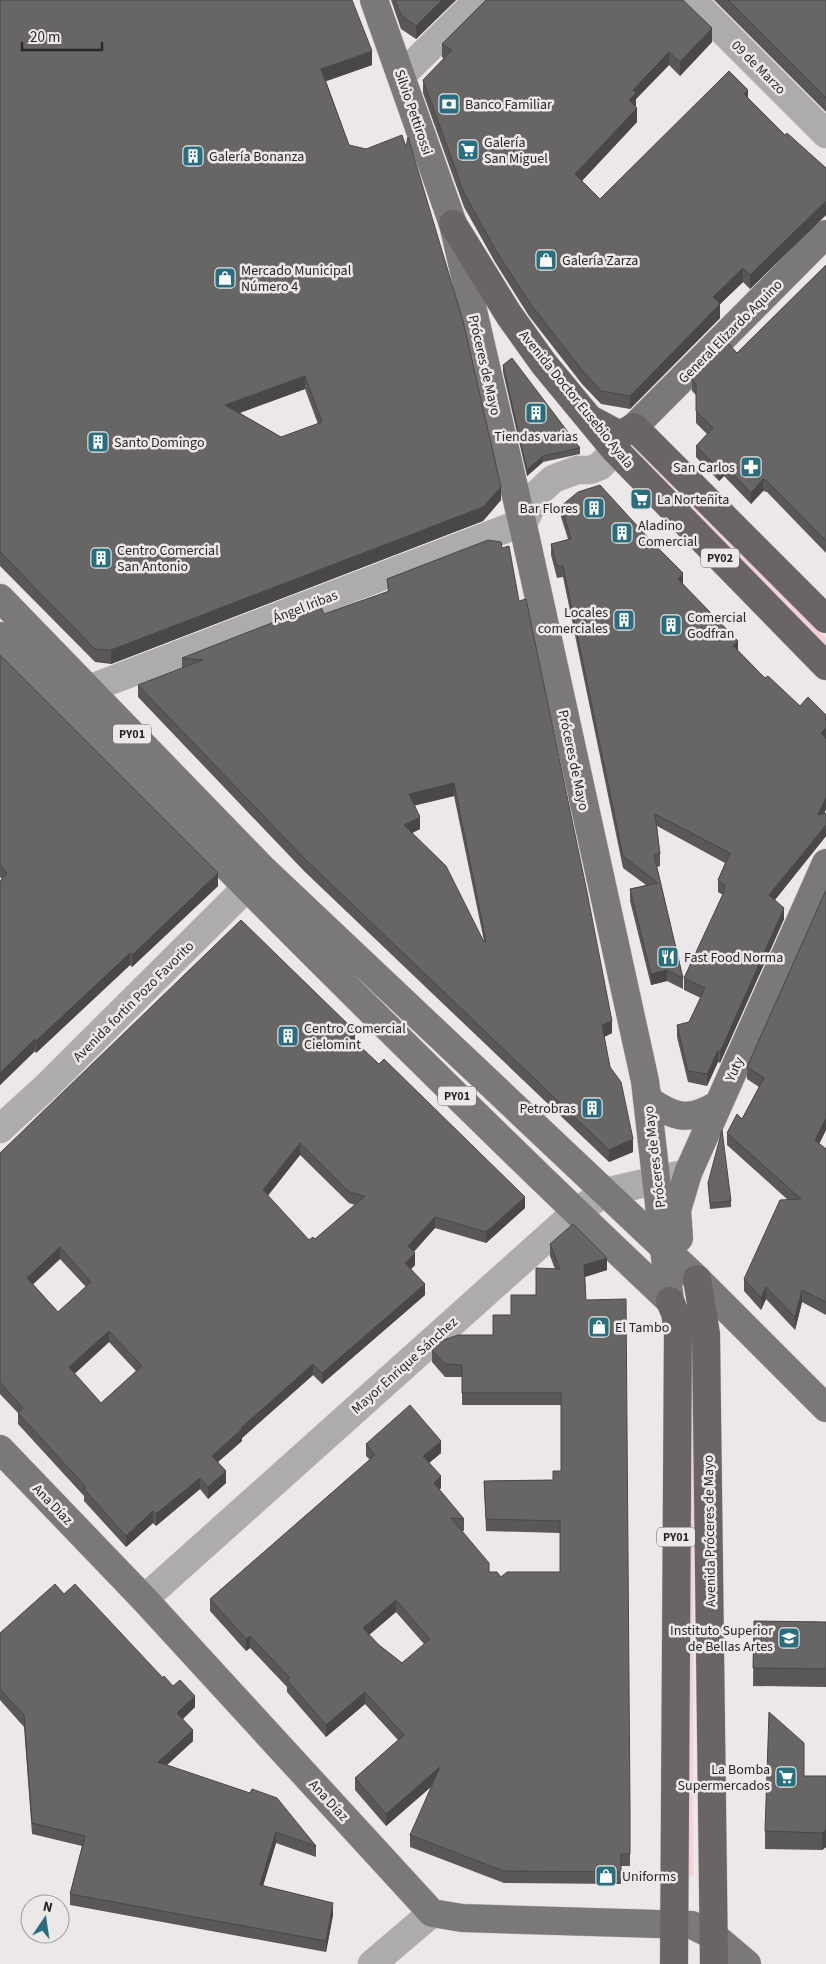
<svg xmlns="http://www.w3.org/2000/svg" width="826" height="1964" font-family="'Source Sans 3',sans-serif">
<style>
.green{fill:#f9cfd8}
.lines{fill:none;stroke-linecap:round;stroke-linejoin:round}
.minor-casing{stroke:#c9c5c5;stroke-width:29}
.major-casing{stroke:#c9c5c5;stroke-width:29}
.highway-casing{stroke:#c9c5c5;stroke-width:29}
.minor{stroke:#adabab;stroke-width:28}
.major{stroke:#7b7878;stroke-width:28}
.highway{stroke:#696566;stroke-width:28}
.wall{fill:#595757;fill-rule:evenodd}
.shaded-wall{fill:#494747}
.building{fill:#686565;stroke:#494747;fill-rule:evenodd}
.labels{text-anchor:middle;stroke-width:5;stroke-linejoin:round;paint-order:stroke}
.shield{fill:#ece8e8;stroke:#636161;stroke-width:1}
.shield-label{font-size:12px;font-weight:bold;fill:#282727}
.street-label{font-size:14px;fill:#282727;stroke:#ece8e8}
.poi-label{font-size:14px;fill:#282727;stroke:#ece8e8;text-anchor:start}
</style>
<rect width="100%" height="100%" fill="#ece8e8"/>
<path class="green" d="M623 434 826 638V646L619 437Z
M690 1336 694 1360 693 1876 690 1878 688 1876Z"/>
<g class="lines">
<g class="minor-casing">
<path id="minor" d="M692 0 826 134
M402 75 478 0
M89 689 521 523 526 518 537 494 553 479 577 470H590L600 466 615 450
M0 1129 47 1086 263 871
M144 1599 576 1212 606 1192 688 1173
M372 1964 432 1913"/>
</g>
<g class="major-casing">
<path id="major" d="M374 0 453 224 526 539 645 1081 670 1301
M634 427 826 234
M0 598 264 870 697 1279 826 1408
M0 636C220 861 441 1085 670 1301
M647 1094V1099C674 1118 689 1122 717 1105
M679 1238 677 1210 688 1173 826 863
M0 1449 144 1599 432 1913 462 1918 692 1925 714 1936 747 1964"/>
</g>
<g class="highway-casing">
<path id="highway" d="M453 224 509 315 544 364 615 450 826 666
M592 420 620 435 634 427 826 619
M697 1279 706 1334 714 1964
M670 1301 675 1313 678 1330 674 1964"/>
</g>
<use href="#minor" class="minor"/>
<use href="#major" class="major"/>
<use href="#highway" class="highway"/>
</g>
<path class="wall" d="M0 0 372 65 326 81 349 145 501 500 483 521 111 664 95 662 0 566ZM305 389 318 424 281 437 240 413Z
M391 0H456L416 39 401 29Z
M714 0H826V112Z
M712 42 680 76 669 65 636 99V107L637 122 582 181 600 199 748 98 785 135 826 168V215L750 289 743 282 720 304V318L630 409 601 404 582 384 529 316 495 262 464 207 423 93V80L444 59 442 57V44Z
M826 265V553L767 492 763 491 751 504 724 476 719 481 696 457V446L707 434 696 423V395L692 391V380L737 353Z
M503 365 580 448V454L543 462 527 476 503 372Z
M561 506 683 585 738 650 765 678 800 706 826 715V809L824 814 826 813V836L775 900 784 919 720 1063 718 1062 707 1086 688 1082 677 1037V1025L689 1022 701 998 684 990V978L723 895 718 892V880L725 863 657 826 660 854V866L657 867 683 978V989L667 981 651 985 630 901V889L646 885 623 868 563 577 557 578 551 555V544L568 539 561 517Z
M502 548 519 601 612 1033 604 1037 610 1067 633 1152 609 1162 304 871 138 697V685L182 668V658L324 614 388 592 387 579ZM454 796 484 941 412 833 420 829 415 805Z
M0 655 218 886 132 967 130 965 36 1053 35 1051 0 1085V881L2 879 0 877Z
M826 890V1130L819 1144 826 1149V1315L802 1302 795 1330 766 1299 761 1310 744 1291V1279L788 1200 727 1145V1133L742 1119 759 1087 747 1079V1067Z
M355 1042 525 1208 486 1243 435 1228 414 1252 415 1265 411 1269 425 1295 322 1384 313 1375 242 1438V1441L218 1462 226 1483 208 1499 200 1489 156 1526 153 1523 126 1547 84 1501V1496L18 1424V1413L0 1394V1153ZM300 1155 349 1203 355 1205 315 1239 309 1240 267 1196ZM60 1259 86 1287 58 1312 33 1284ZM109 1342 136 1371 101 1403 74 1374Z
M708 1183 731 1201V1207L710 1209Z
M550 1244 607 1270 585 1277 586 1300 630 1823V1866H621V1884L504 1883 410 1847V1835L432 1786 386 1826 355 1790V1778L398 1740 365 1704 326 1737 287 1692V1687L250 1648 246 1651 210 1611V1599L370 1460 366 1456V1444L441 1453 429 1463 441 1488 439 1490 464 1519V1531H462L489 1572 501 1577 560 1572V1533L486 1531 484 1481 553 1480 561 1471V1405H462V1377H445L432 1362V1350L493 1335 511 1315 536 1295 555 1269 550 1256ZM396 1612 424 1644 402 1663 379 1645 369 1635Z
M64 1594 163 1678 173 1686 195 1707 183 1719 193 1741 167 1765 316 1846V1857L276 1843 263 1885 333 1915 326 1952 70 1905V1894L82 1846 32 1834 24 1727 0 1700V1633Z
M754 1621 826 1622V1687L753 1686Z
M804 1776H826V1847L822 1850 765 1849V1831Z"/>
<path class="shaded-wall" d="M442 0H456L416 39V26Z
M712 28V42L680 76V62Z
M372 51V65L321 83V69Z
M669 52V65L636 99V106L629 114V100L633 90Z
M748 90V104L744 94Z
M637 108V122L575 188V174Z
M826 201V215L750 289V275Z
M743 268V282L713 311V297Z
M720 304V318L630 409V396Z
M305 376V389L225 418V405Z
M543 456V462L527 476V470Z
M724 465V476L719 481V469Z
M763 479V491L751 504V493Z
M501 487V500L483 521 111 664V650Z
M683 573V585L678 579Z
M738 641V653L733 646Z
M826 728V739L821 733Z
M454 783V796L409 807V794Z
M826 797V809L818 826V815Z
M420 817V829L404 837V825Z
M826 825V836L769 907V895Z
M218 873V886L132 967V955Z
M784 908V919L720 1063V1052Z
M130 953V965L36 1053V1041Z
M667 970V981L651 985V974Z
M612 1021V1033L602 1038V1025Z
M355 1031V1043L350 1037Z
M35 1039V1051L0 1085V1073Z
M718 1050V1062L707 1086V1074Z
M826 1118V1130L815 1152V1140Z
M633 1139V1152L609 1162V1150Z
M300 1143V1155L263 1202V1190Z
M525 1197V1208L486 1243V1232Z
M435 1217V1228L408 1257V1246Z
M60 1247V1259L27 1290V1278Z
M415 1253V1265L405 1275V1263Z
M607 1258V1270L584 1277V1265Z
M425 1284V1295L322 1384V1373Z
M766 1287V1299L761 1310V1298Z
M802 1290V1302L795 1330V1317Z
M109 1331V1342L69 1379V1367Z
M313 1364V1375L242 1438V1441L212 1467V1456L241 1428Z
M441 1441V1453L423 1468V1456Z
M226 1471V1483L208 1499V1487Z
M441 1476V1488L434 1495V1483Z
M200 1478V1489L156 1526V1514Z
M153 1511V1523L126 1547V1536Z
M396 1600V1612L363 1640V1628Z
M250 1636V1648L246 1651V1639Z
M365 1692V1704L326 1737V1725Z
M195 1696V1707L177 1724V1713Z
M193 1730V1741L158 1773V1762Z
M440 1767V1779L386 1826V1814Z
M826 1830V1847L822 1850V1833Z
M276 1832V1843L260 1896V1885Z
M333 1903V1915L326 1952V1941Z"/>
<path class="building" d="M0 0H352L372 51 321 69 349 145 366 149 402 135 406 147 408 137 463 321 501 487 483 507 111 650 95 649 0 552ZM305 376 322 422 281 437 225 405Z
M395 0H442L416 26 401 15Z
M486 0H683L712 28 680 62 669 52 633 90 636 93 629 100 637 108 575 174 600 199 729 71 748 90 744 94 785 135 787 133 826 168V201L750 275 743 268 713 297 720 304 630 396 601 391 582 370 529 302 495 249 464 193 423 80 452 50 442 44Z
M728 0H826V98Z
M826 265V541L767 481 763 479 751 493 724 465 719 469 696 446 713 428 696 411V384L692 380 728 343 737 353Z
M512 358 580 448 543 456 527 470 503 365Z
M600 485 651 541 683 573 678 579 738 641 733 646 765 678 768 676 800 706 808 697 826 715V728L821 733 826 739V797L818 815 826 813V825L769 895 784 908 720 1052 718 1050 707 1074 688 1071 677 1025 689 1022 705 988 684 978 723 894 725 886 718 880 730 853 655 814 660 854 654 855 683 978 667 970 651 974 630 889 658 883 623 856 563 566H557L551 544 571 539 561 506 578 492Z
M488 540 501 542 502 548 509 546 519 601 526 599 587 892 612 1021 602 1025 610 1067 621 1082 633 1139 609 1150 304 858 138 685 203 660 182 658 320 604 324 614 389 591 387 579ZM454 783 486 941 484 942 446 866 404 825 420 817 409 794Z
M0 655 218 873 132 955 130 953 36 1041 35 1039 0 1073V881L7 873 0 865Z
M826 890V1118L815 1140 826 1149V1302L802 1290 795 1317 766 1287 761 1298 744 1279 780 1200 801 1199 727 1133 737 1114 742 1119 764 1078 747 1067Z
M241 920 355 1031 350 1037 379 1064 384 1059 525 1197 486 1232 435 1217 408 1246 415 1253 405 1263 425 1284 322 1373 313 1364 241 1428 242 1429 212 1456 226 1471 208 1487 200 1478 156 1514 153 1511 126 1536 84 1489 86 1487 18 1413 23 1408 0 1382V1153ZM300 1143 349 1192 365 1196 315 1239 313 1237 309 1240 263 1190ZM60 1247 91 1282 58 1312 27 1278ZM109 1331 142 1366 101 1403 69 1367Z
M722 1130 731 1201 710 1203 708 1183Z
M573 1224 607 1258 584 1265 586 1300 626 1299 630 1811V1854H621V1872L504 1871 410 1835 440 1767 386 1814 355 1778 404 1735 365 1692 326 1725 287 1680 290 1678 250 1636 246 1639 210 1599 375 1455 366 1444 410 1405 441 1441 423 1456 441 1476 434 1483 464 1519 451 1518 489 1563V1572H497L501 1577 507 1572H560V1521L486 1519 484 1481 553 1480V1471H561V1393H462V1365L445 1364 432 1350 441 1341 458 1335H493V1315H511V1295H536V1268L560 1269 550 1244ZM396 1600 430 1639 402 1663 379 1645 363 1628Z
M55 1584 64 1594 75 1584 163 1678 164 1676 173 1686 180 1680 195 1696 177 1713 193 1730 158 1762 250 1793 252 1789 277 1798 316 1846 276 1832 260 1885 333 1903 326 1941 70 1894 85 1836 32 1823 24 1715 0 1689V1633Z
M754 1621 826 1622V1669L753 1668Z
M769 1712 804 1743V1776H826V1830L822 1833 765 1831Z"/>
<defs>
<g id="bank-square" transform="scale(1.125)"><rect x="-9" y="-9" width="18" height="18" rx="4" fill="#286e7d" stroke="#ece8e8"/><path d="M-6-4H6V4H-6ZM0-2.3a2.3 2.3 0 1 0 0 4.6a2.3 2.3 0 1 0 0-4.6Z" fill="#fff"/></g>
<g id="supermarket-square" transform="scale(1.125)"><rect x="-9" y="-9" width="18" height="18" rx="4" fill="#286e7d" stroke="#ece8e8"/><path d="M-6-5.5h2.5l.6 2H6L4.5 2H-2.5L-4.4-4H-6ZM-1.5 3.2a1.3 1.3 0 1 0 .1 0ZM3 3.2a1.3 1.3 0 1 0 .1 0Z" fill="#fff"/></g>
<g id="building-square" transform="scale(1.125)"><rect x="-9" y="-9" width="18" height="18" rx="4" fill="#286e7d" stroke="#ece8e8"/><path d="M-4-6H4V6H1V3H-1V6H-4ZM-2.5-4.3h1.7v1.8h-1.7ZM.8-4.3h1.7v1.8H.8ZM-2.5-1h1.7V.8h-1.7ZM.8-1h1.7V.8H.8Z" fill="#fff"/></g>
<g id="shop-square" transform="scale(1.125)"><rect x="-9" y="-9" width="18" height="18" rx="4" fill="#286e7d" stroke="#ece8e8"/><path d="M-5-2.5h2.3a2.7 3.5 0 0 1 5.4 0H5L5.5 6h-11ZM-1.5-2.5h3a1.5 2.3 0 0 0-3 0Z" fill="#fff"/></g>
<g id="pharmacy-square" transform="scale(1.125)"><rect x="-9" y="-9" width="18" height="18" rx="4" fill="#286e7d" stroke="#ece8e8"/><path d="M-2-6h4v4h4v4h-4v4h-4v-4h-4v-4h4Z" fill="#fff"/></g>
<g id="restaurant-square" transform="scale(1.125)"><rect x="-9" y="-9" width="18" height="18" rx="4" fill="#286e7d" stroke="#ece8e8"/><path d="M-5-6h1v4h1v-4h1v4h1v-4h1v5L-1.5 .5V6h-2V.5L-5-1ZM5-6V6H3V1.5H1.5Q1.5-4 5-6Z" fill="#fff"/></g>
<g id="university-square" transform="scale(1.125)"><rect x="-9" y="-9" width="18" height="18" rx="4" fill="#286e7d" stroke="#ece8e8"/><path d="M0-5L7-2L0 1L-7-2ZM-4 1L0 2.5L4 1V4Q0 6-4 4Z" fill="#fff"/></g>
</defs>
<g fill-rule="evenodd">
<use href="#bank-square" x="449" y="104"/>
<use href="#supermarket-square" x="468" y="150"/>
<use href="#building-square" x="193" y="156"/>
<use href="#shop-square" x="546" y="260"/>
<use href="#shop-square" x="225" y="278"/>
<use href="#building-square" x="536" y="413"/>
<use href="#building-square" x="98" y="442"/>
<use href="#pharmacy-square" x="751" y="467"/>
<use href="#supermarket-square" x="641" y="499"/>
<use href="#building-square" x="594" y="508"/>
<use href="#building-square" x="622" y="533"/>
<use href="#building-square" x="101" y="558"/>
<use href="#building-square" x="624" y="620"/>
<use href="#building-square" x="671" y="625"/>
<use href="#restaurant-square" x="668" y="957"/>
<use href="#building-square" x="288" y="1036"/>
<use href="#building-square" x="592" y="1108"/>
<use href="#shop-square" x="599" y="1327"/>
<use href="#university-square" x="789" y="1638"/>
<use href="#supermarket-square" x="786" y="1777"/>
<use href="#shop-square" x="606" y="1876"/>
</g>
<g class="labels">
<g class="shield">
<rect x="701" y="548.5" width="38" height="19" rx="4"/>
<rect x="113" y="724.5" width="38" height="19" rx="4"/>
<rect x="438" y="1086.5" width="38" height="19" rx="4"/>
<rect x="657" y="1527.5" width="38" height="19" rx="4"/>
</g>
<g class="shield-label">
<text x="720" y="562">PY02</text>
<text x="132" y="738">PY01</text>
<text x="457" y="1100">PY01</text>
<text x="676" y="1541">PY01</text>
</g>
<g class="street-label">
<text transform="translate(759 67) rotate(45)" y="5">09 de Marzo</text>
<text transform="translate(414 112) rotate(71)" y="5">Silvio Pettirossi</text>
<text transform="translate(730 331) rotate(-45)" y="5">General Elizardo Aquino</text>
<text transform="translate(485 365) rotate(77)" y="5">Próceres de Mayo</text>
<text transform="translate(577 399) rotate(51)" y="5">Avenida Doctor Eusebio Ayala</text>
<text transform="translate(305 606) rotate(-21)" y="5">Ángel Iribas</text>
<text transform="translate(574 760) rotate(78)" y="5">Próceres de Mayo</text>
<text transform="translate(133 1001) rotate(-45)" y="5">Avenida fortin Pozo Favorito</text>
<text transform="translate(734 1069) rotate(-66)" y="5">Yuty</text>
<text transform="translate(654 1157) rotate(-97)" y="5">Próceres de Mayo</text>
<text transform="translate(404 1365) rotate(-42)" y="5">Mayor Enrique Sánchez</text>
<text transform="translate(53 1504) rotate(46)" y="5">Ana Díaz</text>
<text transform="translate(709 1531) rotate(-91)" y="5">Avenida Próceres de Mayo</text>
<text transform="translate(329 1800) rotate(47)" y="5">Ana Díaz</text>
</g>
<g class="poi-label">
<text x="465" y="109">Banco Familiar</text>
<text x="484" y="147">Galería<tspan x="484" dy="16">San Miguel</tspan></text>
<text x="209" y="161">Galería Bonanza</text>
<text x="562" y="265">Galería Zarza</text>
<text x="241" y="275">Mercado Municipal<tspan x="241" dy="16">Número 4</tspan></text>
<text x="536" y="441" text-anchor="middle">Tiendas varias</text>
<text x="114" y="447">Santo Domingo</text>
<text x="735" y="472" text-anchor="end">San Carlos</text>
<text x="657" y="504">La Norteñita</text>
<text x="578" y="513" text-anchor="end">Bar Flores</text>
<text x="638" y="530">Aladino<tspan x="638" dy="16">Comercial</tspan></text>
<text x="117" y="555">Centro Comercial<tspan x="117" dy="16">San Antonio</tspan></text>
<text x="608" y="617" text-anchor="end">Locales<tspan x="608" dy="16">comerciales</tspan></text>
<text x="687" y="622">Comercial<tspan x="687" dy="16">Godfran</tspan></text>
<text x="684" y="962">Fast Food Norma</text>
<text x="304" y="1033">Centro Comercial<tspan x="304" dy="16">Cielomint</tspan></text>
<text x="576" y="1113" text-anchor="end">Petrobras</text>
<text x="615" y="1332">El Tambo</text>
<text x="773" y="1635" text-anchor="end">Instituto Superior<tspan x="773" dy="16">de Bellas Artes</tspan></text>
<text x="770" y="1774" text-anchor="end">La Bomba<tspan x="770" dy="16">Supermercados</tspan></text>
<text x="622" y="1881">Uniforms</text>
</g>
</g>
<g transform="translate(45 1919) rotate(13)"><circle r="24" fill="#ece8e8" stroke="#9e9b9b"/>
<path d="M0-4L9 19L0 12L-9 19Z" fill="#286e7d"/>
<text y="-8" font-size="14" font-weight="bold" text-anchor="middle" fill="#282727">N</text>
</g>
<path d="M22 42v8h80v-8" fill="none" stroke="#282727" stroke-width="2.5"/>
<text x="30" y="42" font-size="15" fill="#282727" stroke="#ece8e8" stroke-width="4" paint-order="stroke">20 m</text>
</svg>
